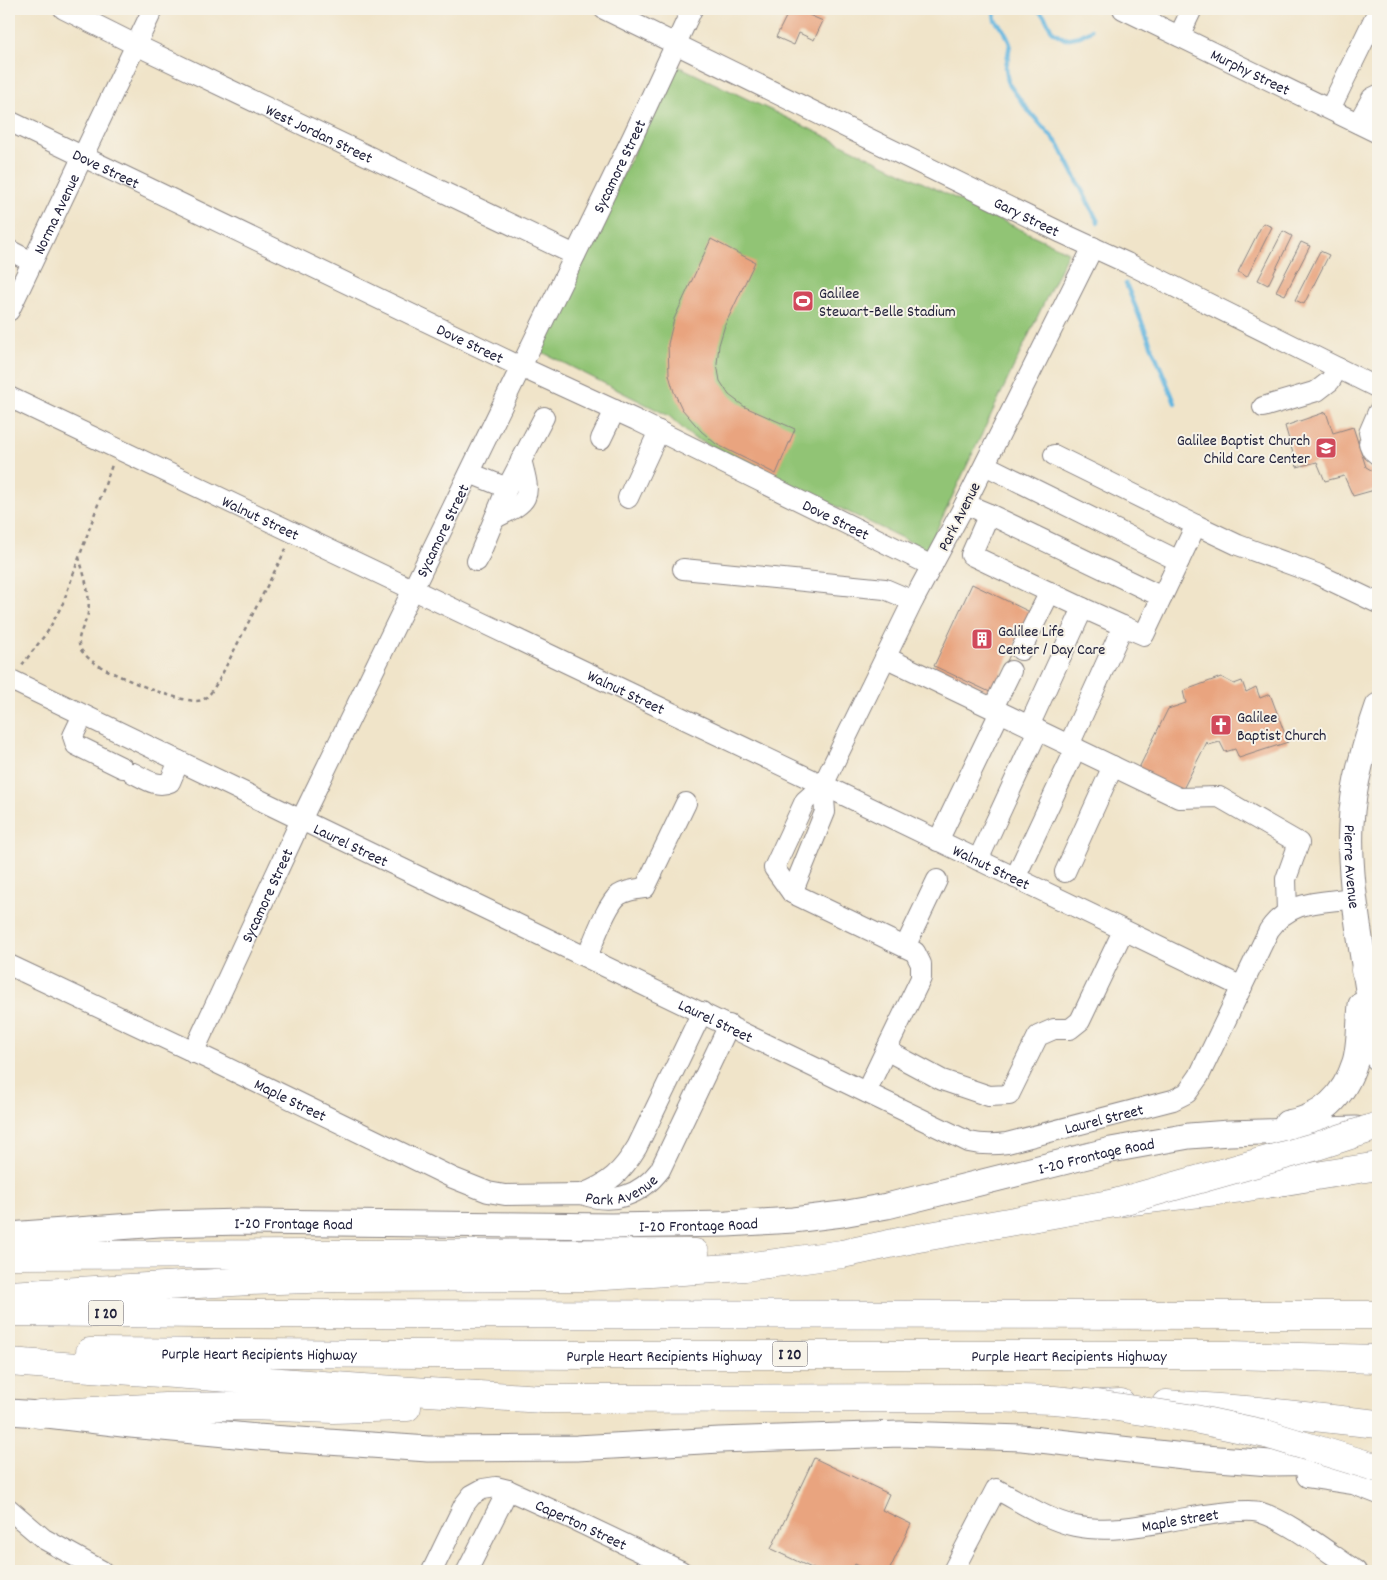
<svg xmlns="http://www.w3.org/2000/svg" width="1387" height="1580" font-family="Dekko,sans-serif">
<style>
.green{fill:#91c475;stroke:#5a7358}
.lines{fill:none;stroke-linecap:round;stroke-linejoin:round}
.stream{stroke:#64b6df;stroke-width:4.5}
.building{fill:#e9a47f}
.minor-casing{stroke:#898382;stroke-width:22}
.major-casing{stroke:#898382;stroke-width:27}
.highway-casing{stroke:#898382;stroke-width:29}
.path{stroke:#898382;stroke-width:2.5;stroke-dasharray:4 4;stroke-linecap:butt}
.minor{stroke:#fff;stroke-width:20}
.major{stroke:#fff;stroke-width:25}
.highway{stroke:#fff;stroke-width:28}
.highway-bridge-casing{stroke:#898382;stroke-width:29;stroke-linecap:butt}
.highway-bridge{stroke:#fff;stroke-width:28}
.labels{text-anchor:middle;stroke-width:4;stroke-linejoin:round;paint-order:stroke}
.shield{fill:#f7f3e8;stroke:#62616f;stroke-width:1}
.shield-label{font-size:15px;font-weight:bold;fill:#22223b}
.street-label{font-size:16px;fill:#22223b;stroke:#f7f3e8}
.poi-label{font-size:16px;fill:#22223b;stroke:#f7f3e8;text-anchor:start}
</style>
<rect width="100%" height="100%" fill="#f7f3e8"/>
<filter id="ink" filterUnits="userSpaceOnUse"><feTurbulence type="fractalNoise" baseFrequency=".02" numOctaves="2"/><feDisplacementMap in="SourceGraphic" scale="10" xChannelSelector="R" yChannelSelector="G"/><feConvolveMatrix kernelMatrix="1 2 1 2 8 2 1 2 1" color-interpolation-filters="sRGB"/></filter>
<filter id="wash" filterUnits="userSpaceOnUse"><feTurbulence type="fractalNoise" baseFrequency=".0096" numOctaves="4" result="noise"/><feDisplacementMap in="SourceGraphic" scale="20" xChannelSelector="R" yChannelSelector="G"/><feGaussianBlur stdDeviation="1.12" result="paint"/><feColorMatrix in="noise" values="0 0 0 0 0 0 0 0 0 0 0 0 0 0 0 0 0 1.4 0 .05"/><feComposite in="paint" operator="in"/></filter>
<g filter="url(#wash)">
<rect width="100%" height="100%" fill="#f0e4c9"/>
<path class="green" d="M676 65 1068 252 927 550 692 437 669 416 538 350Z"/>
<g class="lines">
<path class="stream" d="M996 9 994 12 995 20 1005 32 1010 44 1006 67 1008 83 1027 109 1059 145 1098 222
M1037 9 1045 17 1052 31 1065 39 1080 36 1091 30
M1126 284 1175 403"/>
</g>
<g id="blocks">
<path class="building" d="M790 9H820L818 13 812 10 809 15 823 21 814 40 799 33 794 45 776 37Z
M1263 223 1272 227 1247 277 1238 272Z
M1283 231 1292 236 1268 285 1258 280Z
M711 239 755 262 725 325 719 345 717 364 720 381 729 395 745 407 795 429 776 474 716 444 701 431 682 409 674 392 669 375 668 344 674 319Z
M1301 242 1310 246 1285 295 1276 291Z
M1320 251 1329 255 1304 304 1295 300Z
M1326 412 1333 433 1353 427 1366 467 1378 474V489L1353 496 1344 476 1325 481 1317 462 1297 467 1285 426Z
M972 584 1030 612 992 693 934 666Z
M1221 677 1234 684 1242 681 1246 692 1256 687 1260 698 1270 694 1288 742 1239 758 1235 749 1225 752 1220 742 1208 745 1207 742 1182 791 1138 770 1168 709 1186 703 1183 691Z
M814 1458 889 1494 882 1510 911 1524 889 1571H869L855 1564 851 1571H818L771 1549Z"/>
</g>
</g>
<g filter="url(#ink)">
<use href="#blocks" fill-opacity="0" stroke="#898382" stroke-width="1"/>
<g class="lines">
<g class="minor-casing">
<g id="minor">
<path id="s1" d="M64 9 136 45 575 255"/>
<path id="s2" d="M604 9 1062 233 1127 263 1378 388"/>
<path id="s3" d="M1123 9 1378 133"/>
<path d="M1179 36 1192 9"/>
<path d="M1330 109 1378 11"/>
<path id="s4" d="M9 121 521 367 636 420 932 566"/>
<path d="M1358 123 1372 98 1378 95"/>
<path d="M1093 247 965 504 913 601 823 785 805 801 774 868 792 893 915 952 921 964V978L886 1050 942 1080 989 1096 1009 1095 1038 1036 1054 1029H1070L1080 1021 1123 931"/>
<path d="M9 250 32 262"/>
<path id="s5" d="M9 311 153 9"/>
<path id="s6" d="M9 397 823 785 1242 987"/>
<path d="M1263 407 1317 391 1330 381 1338 368"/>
<path d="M1369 433 1378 412"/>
<path d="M601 439 615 410"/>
<path d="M1369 443 1372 450 1378 455"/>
<path d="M1054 455 1196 525 1144 635 1123 626"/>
<path d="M985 465 1179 561"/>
<path d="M470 473 507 488 544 417"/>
<path d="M628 498 659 431"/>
<path d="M965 504 989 514 971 555 1083 608"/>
<path d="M989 514 1162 597"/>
<path d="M495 518C530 501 532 499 521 460"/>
<path d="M1196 525 1238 545 1317 574 1378 603"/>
<path d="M477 561 507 488"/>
<path d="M683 569 885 589 913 601"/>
<path d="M1021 650 1050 592"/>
<path d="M885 657 1000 712"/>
<path id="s7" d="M9 679 969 1142C982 1145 993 1145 1007 1143L1173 1100 1187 1093 1199 1076 1269 930C1291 899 1320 903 1354 898"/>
<path d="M993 708 1011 671"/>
<path d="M83 715 73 736 76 745 123 768"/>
<path d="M1029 726 1083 608 1123 626 1069 745"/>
<path d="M133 773C145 779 157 788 170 782L179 761"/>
<path d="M938 841 1000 712 1179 798 1219 797 1299 843 1286 879 1287 912"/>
<path d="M978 860 1038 730"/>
<path d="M1065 872 1113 766"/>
<path d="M1015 878 1076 748"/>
<path d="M792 893 825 812 823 785"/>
<path d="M905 947 937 880"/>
<path d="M587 957C593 943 607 903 619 895 627 890 637 889 645 888L686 803"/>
<path id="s8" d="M9 965 217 1063 453 1178 488 1192 505 1195 582 1194C612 1205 640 1196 660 1170L729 1025"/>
<path id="s9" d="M193 1053 301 820 633 136 692 9"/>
<path d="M866 1092 886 1050"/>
<path d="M582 1194C609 1184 622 1172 637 1147L702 1012"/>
<path d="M9 1509 44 1539 102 1571"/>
<path id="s10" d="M432 1571 464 1505 472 1495 483 1489 496 1487 508 1490 570 1518 681 1571"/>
<path d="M467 1571 508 1490"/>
<path id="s11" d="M953 1571 996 1489C1021 1502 1047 1520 1075 1526 1113 1534 1154 1523 1192 1517 1205 1515 1247 1508 1259 1512 1289 1521 1329 1553 1356 1571"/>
</g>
</g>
<g class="major-casing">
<g id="major">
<path id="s12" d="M1378 706C1365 744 1353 784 1351 824 1349 865 1355 905 1361 945 1367 983 1373 1021 1378 1058"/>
<path d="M1287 1123C1322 1118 1344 1097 1355 1062 1360 1045 1359 1023 1361 1005"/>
<path id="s13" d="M9 1235 159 1224 242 1222 611 1226 727 1224 793 1220 842 1214 887 1206 1111 1150 1189 1136 1229 1133 1356 1129"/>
<path d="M9 1412 39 1414 131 1425 257 1437 428 1449 577 1448 720 1440 900 1434 1022 1438 1193 1457 1270 1463 1345 1462"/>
<path d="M1309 1475 1355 1482 1378 1491"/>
</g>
</g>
<g class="highway-casing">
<g id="highway">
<path d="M1365 970 1378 1003"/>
<path d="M9 1255 695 1253"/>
<path d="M9 1295 250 1281 337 1278 589 1277 745 1267 842 1254 913 1239 1115 1203 1242 1188 1378 1166"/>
<path d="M9 1312 204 1314 1378 1315"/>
<path id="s14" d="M90 1352 585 1355H1229L1378 1359"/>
<path d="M9 1362 363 1388 543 1399 987 1398 1054 1400 1097 1404 1121 1403"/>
<path d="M1166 1404 1259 1411 1378 1424"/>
<path d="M39 1414 165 1407 248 1406 333 1409 407 1407"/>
</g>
</g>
<path class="path" d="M79 557C84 575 91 595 88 613 86 625 74 637 81 650 83 653 88 658 92 661 105 672 187 707 202 700 210 697 214 687 219 680L287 547
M22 665 48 631 63 603 112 465"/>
<use href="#minor" class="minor"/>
<use href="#major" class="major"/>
<use href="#highway" class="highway"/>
<g class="highway-bridge-casing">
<path id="highway-bridge" d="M1115 1203 1317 1146 1378 1126
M1097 1404 1195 1419 1266 1434 1378 1468"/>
</g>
<use href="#highway-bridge" class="highway-bridge"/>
</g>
</g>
<defs>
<g id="stadium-square" transform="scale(1.125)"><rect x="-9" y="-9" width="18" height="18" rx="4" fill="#d1495b" stroke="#f7f3e8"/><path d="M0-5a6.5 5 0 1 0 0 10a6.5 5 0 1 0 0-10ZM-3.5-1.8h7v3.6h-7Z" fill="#fff"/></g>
<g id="school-square" transform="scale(1.125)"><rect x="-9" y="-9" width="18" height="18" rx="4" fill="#d1495b" stroke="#f7f3e8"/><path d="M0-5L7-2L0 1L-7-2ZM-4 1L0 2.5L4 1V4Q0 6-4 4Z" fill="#fff"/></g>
<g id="building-square" transform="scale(1.125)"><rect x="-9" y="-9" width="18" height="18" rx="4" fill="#d1495b" stroke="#f7f3e8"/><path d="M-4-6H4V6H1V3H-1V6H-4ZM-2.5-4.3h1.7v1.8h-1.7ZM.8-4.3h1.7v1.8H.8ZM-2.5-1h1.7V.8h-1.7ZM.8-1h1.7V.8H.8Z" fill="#fff"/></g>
<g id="church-square" transform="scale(1.125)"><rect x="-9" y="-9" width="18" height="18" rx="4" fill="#d1495b" stroke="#f7f3e8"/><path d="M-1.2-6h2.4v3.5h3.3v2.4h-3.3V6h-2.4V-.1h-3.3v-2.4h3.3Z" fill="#fff"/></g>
</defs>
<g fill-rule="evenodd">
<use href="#stadium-square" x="803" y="301"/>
<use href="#school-square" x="1326" y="448"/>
<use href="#building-square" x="982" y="639"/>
<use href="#church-square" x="1221" y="725"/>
</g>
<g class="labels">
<g class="shield">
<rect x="88.5" y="1300.5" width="35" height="25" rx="4"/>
<rect x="772.5" y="1341.5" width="35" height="25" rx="4"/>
</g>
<g class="shield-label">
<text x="106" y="1318">I 20</text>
<text x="790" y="1359">I 20</text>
</g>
<g class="street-label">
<text dy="6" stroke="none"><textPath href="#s3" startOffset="142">Murphy Street</textPath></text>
<text dy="6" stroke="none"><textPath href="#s1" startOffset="284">West Jordan Street</textPath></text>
<text dy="6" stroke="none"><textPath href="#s9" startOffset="984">Sycamore Street</textPath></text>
<text dy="6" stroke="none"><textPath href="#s4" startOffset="108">Dove Street</textPath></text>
<text dy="6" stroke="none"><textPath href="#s5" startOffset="108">Norma Avenue</textPath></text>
<text dy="6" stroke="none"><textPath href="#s2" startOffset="471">Gary Street</textPath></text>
<text dy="6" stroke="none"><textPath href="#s4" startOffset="512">Dove Street</textPath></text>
<text dy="6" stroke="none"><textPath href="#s6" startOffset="279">Walnut Street</textPath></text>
<text transform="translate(958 516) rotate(-63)" y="6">Park Avenue</text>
<text dy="6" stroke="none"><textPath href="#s4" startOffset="918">Dove Street</textPath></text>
<text dy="6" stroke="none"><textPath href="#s9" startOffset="579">Sycamore Street</textPath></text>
<text dy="6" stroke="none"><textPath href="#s6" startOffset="684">Walnut Street</textPath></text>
<text dy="6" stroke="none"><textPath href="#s7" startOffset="380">Laurel Street</textPath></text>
<text dy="6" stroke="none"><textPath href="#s6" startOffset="1089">Walnut Street</textPath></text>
<text dy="6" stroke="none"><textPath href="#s12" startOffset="164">Pierre Avenue</textPath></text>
<text dy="6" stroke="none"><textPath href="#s9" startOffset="174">Sycamore Street</textPath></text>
<text dy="6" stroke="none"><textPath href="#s7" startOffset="785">Laurel Street</textPath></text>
<text dy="6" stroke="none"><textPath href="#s8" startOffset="312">Maple Street</textPath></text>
<text dy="6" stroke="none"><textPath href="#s7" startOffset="1204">Laurel Street</textPath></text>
<text dy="6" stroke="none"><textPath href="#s13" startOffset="1095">I-20 Frontage Road</textPath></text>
<text dy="6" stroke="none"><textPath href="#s8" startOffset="666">Park Avenue</textPath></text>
<text dy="6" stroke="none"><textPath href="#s13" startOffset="285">I-20 Frontage Road</textPath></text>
<text dy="6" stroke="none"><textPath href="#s13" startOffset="690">I-20 Frontage Road</textPath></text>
<text dy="6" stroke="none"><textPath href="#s14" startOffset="169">Purple Heart Recipients Highway</textPath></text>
<text dy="6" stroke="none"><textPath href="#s14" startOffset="574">Purple Heart Recipients Highway</textPath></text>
<text dy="6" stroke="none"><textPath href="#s14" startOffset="979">Purple Heart Recipients Highway</textPath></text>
<text dy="6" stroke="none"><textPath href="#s11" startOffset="286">Maple Street</textPath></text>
<text dy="6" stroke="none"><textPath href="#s10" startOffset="205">Caperton Street</textPath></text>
</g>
<g class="poi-label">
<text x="819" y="298">Galilee<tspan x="819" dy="18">Stewart-Belle Stadium</tspan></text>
<text x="1310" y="445" text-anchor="end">Galilee Baptist Church<tspan x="1310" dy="18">Child Care Center</tspan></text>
<text x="998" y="636">Galilee Life<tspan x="998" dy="18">Center / Day Care</tspan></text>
<text x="1237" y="722">Galilee<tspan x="1237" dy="18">Baptist Church</tspan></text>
</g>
</g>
<rect width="1387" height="1580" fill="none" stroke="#f7f3e8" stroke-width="30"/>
</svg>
